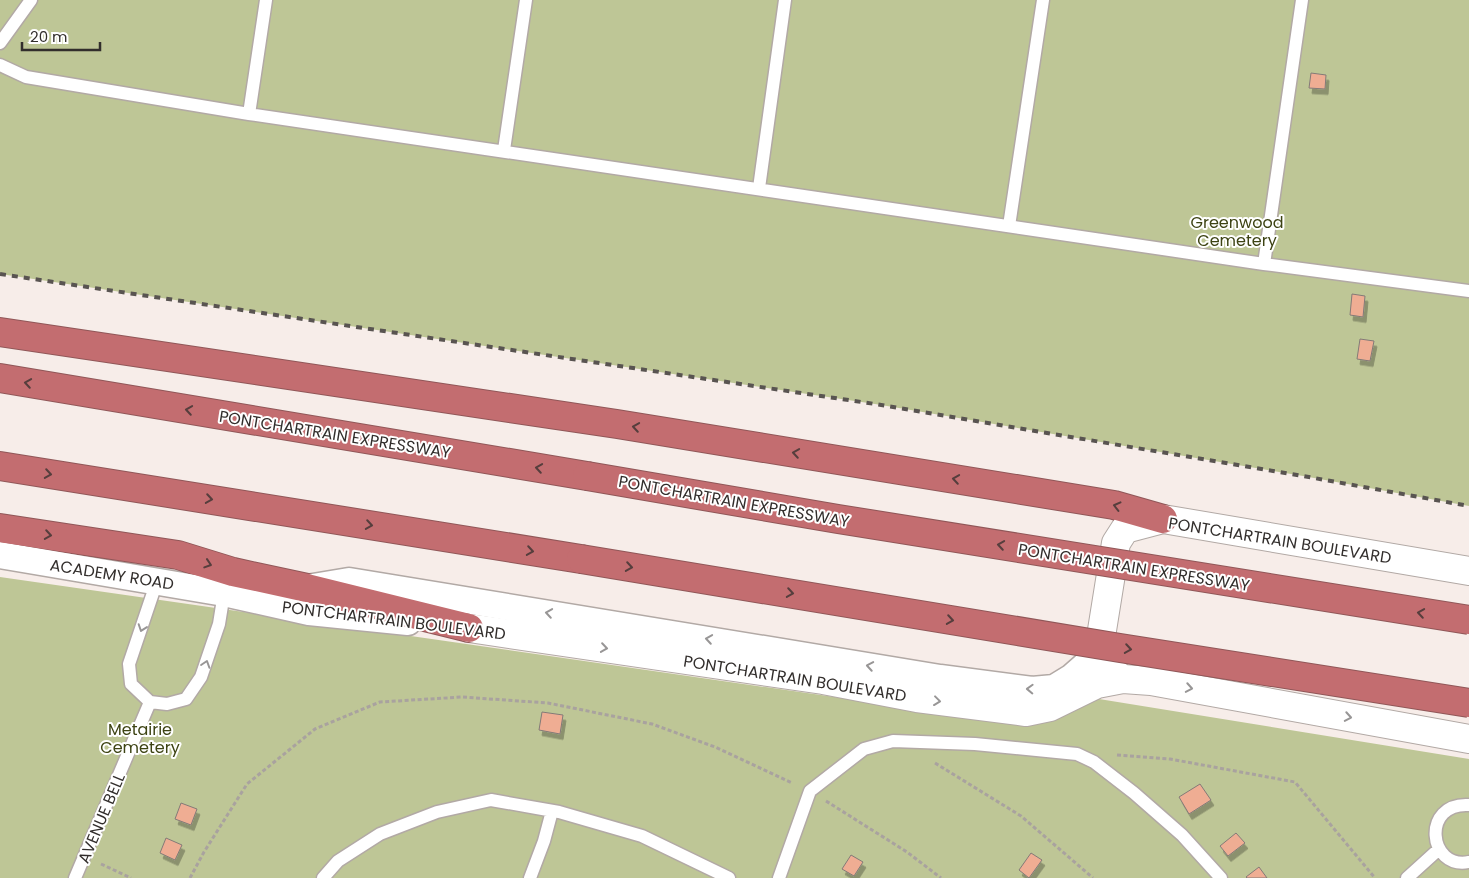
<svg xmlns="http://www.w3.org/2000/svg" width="1469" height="878" font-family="Poppins,sans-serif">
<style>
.green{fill:#bec696}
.building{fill:#efad93;stroke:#837a77;filter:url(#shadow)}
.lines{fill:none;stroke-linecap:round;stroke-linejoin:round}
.lane-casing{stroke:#b2a9a5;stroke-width:15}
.street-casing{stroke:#b2a9a5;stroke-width:29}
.secondary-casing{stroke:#b2a9a5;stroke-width:30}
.highway-casing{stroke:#905758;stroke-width:30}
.path{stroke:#a9a29f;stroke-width:3;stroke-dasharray:4 2.5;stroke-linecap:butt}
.lane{stroke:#fff;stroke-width:12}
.street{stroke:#fff;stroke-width:26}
.secondary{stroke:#fff;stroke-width:28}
.highway{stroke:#c36d70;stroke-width:28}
.rail{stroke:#595451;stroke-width:4;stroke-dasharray:6 6;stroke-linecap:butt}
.highway-bridge-casing{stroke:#905758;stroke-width:30;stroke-linecap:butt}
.highway-bridge{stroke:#c36d70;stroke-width:28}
.oneway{stroke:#563e3d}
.oneway2{stroke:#989696}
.labels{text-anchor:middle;stroke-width:4;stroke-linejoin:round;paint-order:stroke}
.park-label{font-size:16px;fill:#3d4313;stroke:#fff}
.street-label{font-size:16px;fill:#322e2c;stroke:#fff}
</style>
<defs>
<filter id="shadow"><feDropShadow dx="3" dy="5.5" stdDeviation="0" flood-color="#0004"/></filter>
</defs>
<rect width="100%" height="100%" fill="#f7ede9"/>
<path class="green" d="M0 0H1469V506L1303 476 875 404 0 274Z
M0 577 1029 725 1099 699 1469 759V878H0Z"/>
<path class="building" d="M1311 73 1326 75 1325 89 1309 88Z
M1352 294 1365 296 1363 317 1350 315Z
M1360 339 1374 341 1370 361 1357 359Z
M542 712 563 715 560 734 539 730Z
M1200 784 1211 800 1189 814 1179 797Z
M181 803 197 809 191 825 175 819Z
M1236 833 1245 843 1228 856 1220 846Z
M166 838 182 845 175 860 160 853Z
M1031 853 1042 860 1029 878 1019 870Z
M851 855 863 862 854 876 842 869Z
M1259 867 1267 878H1247L1246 877Z"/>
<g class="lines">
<g class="lane-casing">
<path id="lane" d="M0 43 31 0
M0 65 26 77 249 114 1264 264 1469 291
M249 114 266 0
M504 150 526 0
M759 188 785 0
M1009 226 1043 0
M1264 264 1302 0
M157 581 129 664 131 684 150 702 167 704 186 699 201 677 219 624 224 593
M1469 805C1421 802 1428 870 1469 862
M75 878 150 702
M323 878 338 861 380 834 437 812 491 800 559 812 642 836 729 878
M530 878 544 841 552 811
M779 878 810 791 864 749 893 741 975 744 1077 754 1094 762 1134 793 1182 835 1221 878
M1407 878 1439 849"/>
</g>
<g class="street-casing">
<path id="street" d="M0 555 224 593 309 612 408 622
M224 593 307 588 349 581 940 678 1032 690 1054 688 1072 677 1088 663 1099 649"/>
</g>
<g class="secondary-casing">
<path id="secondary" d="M469 628 823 680 917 698 1026 712 1050 707 1097 684 1123 679 1151 681 1469 739
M1123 679C1110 672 1104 662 1099 649L1116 543 1125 529 1163 519 1469 571"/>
</g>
<g class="highway-casing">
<path id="highway" d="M0 332 617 424 1114 505 1163 519
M0 378 587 476
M0 466 581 559
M0 528 178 555 233 572 307 588 469 628"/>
</g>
<path class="path" d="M1117 755 1170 759 1295 782 1375 878
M935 763 1021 816 1093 878
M826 801 907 852 941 878
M101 864 131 878
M190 878 204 852 247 784 315 729 380 702 462 697 548 703 652 724 715 747 792 783"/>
<use href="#lane" class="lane"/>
<use href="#street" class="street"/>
<use href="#secondary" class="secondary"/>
<use href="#highway" class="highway"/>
<path class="rail" d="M0 274 875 404 1303 476 1469 506"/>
<g class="highway-bridge-casing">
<path id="highway-bridge" d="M587 476 838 519 1469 620
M581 559 1120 648 1469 703"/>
</g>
<use href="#highway-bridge" class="highway-bridge"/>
</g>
<defs><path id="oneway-chevron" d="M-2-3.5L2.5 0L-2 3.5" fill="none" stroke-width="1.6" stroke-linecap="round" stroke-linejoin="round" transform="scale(1.25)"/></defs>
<g class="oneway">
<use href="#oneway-chevron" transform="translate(28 383) rotate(-171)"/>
<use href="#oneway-chevron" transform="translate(189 410) rotate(-171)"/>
<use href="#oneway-chevron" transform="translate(636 427) rotate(-171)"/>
<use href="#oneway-chevron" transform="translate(796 453) rotate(-171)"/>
<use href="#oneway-chevron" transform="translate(539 468) rotate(-171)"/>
<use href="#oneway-chevron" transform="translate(48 474) rotate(9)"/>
<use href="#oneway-chevron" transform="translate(956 479) rotate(-171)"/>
<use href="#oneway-chevron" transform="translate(209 499) rotate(9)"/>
<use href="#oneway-chevron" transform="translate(1117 506) rotate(-166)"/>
<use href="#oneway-chevron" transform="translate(369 525) rotate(9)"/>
<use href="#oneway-chevron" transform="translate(48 535) rotate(9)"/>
<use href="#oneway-chevron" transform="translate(1001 545) rotate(-171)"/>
<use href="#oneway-chevron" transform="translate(530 551) rotate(9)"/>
<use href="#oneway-chevron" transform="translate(208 564) rotate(18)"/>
<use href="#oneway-chevron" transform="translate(629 567) rotate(9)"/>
<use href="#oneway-chevron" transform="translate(790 593) rotate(9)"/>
<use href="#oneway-chevron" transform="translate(1421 613) rotate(-171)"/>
<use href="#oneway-chevron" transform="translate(950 620) rotate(9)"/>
<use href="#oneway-chevron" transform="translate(1128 649) rotate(9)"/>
</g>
<g class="oneway2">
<use href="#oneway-chevron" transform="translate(549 613) rotate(-171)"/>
<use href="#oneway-chevron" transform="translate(142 628) rotate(109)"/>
<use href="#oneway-chevron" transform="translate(709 639) rotate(-171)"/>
<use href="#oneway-chevron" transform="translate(604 648) rotate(8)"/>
<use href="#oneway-chevron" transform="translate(206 664) rotate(-72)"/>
<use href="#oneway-chevron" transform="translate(870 666) rotate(-170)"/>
<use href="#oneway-chevron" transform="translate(1189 688) rotate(10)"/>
<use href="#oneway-chevron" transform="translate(1030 689) rotate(-178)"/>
<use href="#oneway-chevron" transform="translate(937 701) rotate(7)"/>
<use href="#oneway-chevron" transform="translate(1348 717) rotate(10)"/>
</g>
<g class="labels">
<g class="park-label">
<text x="1237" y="228">Greenwood<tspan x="1237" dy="18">Cemetery</tspan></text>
<text x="140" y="735">Metairie<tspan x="140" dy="18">Cemetery</tspan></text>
</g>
<g class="street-label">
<text transform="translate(335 434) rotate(9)" y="6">PONTCHARTRAIN EXPRESSWAY</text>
<text transform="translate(734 501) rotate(10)" y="6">PONTCHARTRAIN EXPRESSWAY</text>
<text transform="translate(1280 540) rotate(9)" y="6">PONTCHARTRAIN BOULEVARD</text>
<text transform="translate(1134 567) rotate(9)" y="6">PONTCHARTRAIN EXPRESSWAY</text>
<text transform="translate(112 574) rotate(9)" y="6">ACADEMY ROAD</text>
<text transform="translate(394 620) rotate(7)" y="6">PONTCHARTRAIN BOULEVARD</text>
<text transform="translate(795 678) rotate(9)" y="6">PONTCHARTRAIN BOULEVARD</text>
<text transform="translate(101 818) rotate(-67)" y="6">AVENUE BELL</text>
</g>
</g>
<path d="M22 42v8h78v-8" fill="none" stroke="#322e2c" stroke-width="2.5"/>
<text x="30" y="42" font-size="15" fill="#322e2c" stroke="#ffffff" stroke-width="4" paint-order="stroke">20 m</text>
</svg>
